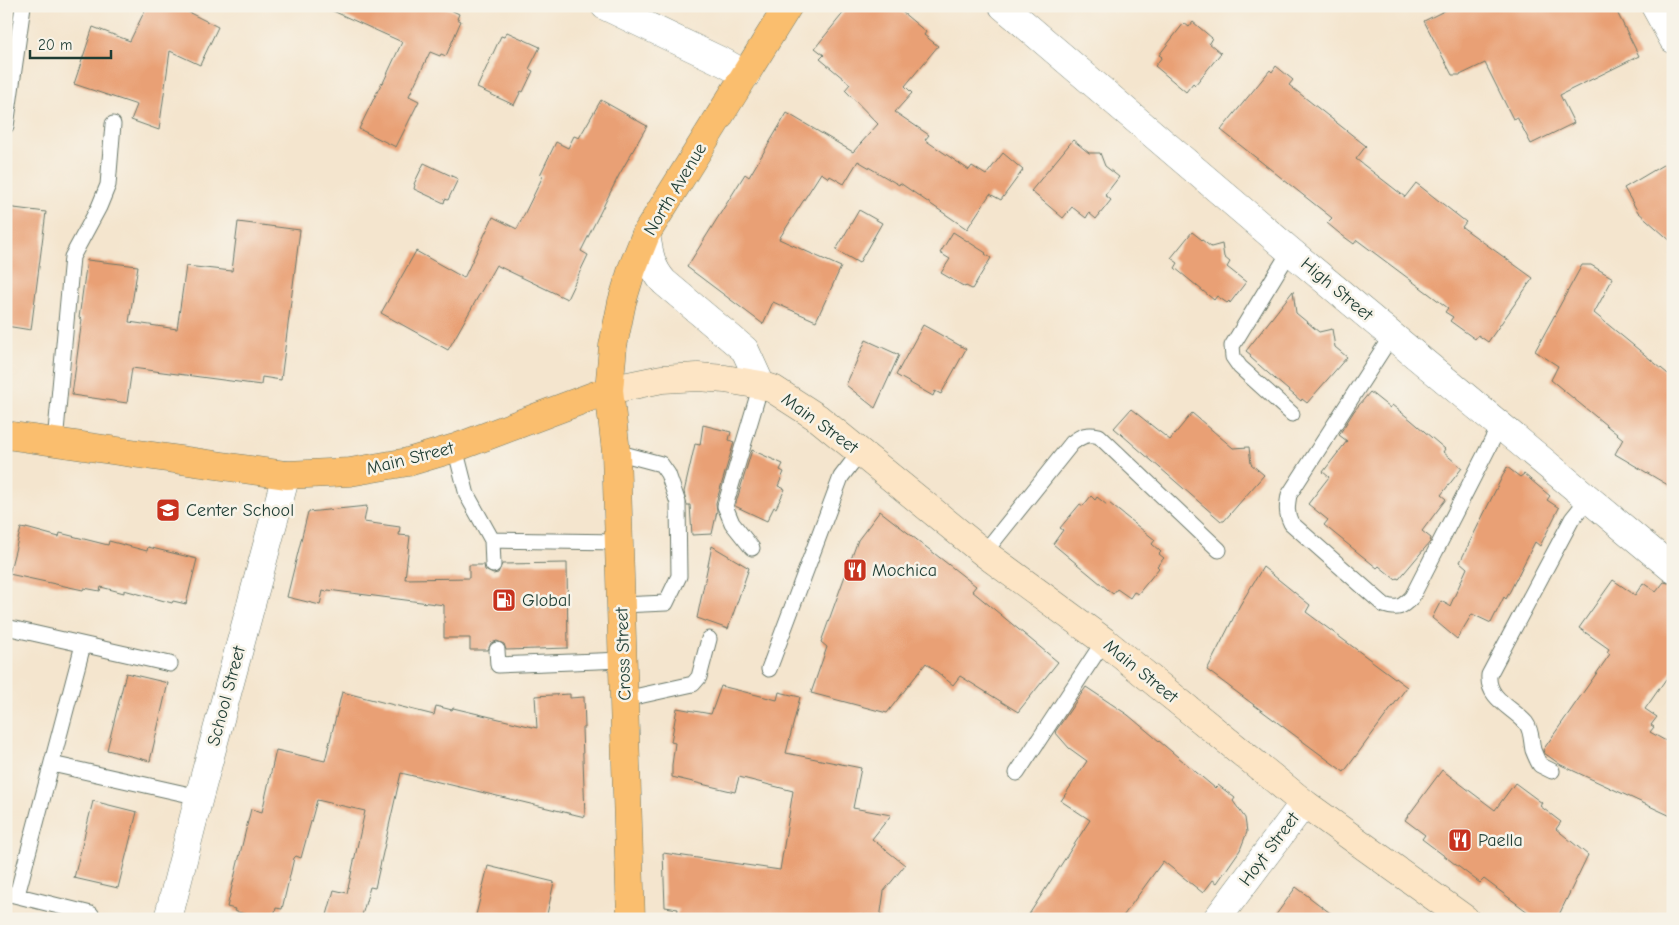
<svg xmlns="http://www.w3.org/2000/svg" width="1679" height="925" font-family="'Comic Neue',sans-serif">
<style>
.building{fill:#e9a074}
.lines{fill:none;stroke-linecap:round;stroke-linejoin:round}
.lane-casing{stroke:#6a786a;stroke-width:17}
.street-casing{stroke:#6a786a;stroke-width:29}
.secondary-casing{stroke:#6a786a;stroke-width:29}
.primary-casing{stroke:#6a786a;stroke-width:29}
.lane{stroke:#fff;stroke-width:15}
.street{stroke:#fff;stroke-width:28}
.secondary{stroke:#fde5c5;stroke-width:28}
.primary{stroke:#fabe6e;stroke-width:28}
.labels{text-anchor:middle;stroke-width:5;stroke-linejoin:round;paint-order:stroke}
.street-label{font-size:18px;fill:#1f3d34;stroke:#f7f3e8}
.poi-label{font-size:18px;fill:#1f3d34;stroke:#f7f3e8;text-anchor:start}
</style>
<rect width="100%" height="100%" fill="#f7f3e8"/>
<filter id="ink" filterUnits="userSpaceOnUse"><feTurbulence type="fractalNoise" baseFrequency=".02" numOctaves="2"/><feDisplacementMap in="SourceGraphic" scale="10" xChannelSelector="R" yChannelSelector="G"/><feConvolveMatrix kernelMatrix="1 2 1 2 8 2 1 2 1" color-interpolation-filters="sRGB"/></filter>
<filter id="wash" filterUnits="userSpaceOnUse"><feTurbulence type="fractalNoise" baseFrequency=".0096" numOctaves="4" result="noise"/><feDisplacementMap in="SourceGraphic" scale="20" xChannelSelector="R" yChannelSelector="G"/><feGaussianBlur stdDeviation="1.12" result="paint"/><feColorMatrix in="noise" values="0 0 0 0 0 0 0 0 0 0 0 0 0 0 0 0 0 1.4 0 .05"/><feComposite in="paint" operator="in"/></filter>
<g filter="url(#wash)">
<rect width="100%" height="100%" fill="#f4e5ce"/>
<g id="blocks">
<path class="building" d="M147 6H176L218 27 200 65 170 51 159 130 131 120 137 105 74 84 93 27 130 41Z
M322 6H443L459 14 457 19 461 21 446 56 441 54 440 56 430 52 409 96 419 101 396 147 359 129 382 82 383 83 402 42Z
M849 6H895L926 32 924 35 938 46 905 86 912 93 895 112 929 135 925 140 969 170 972 166 986 175 1003 153 1023 170 1001 200 990 194 967 229 900 183 899 185 858 161 844 184 830 176 829 178 821 173 779 239 841 267 816 321 773 302 763 324 687 267 745 174 749 177 787 113 853 152 878 124 845 90 850 84 820 59 824 55 815 48Z
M1454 6H1614L1639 56 1560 95 1574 123 1531 144 1517 117 1513 119 1485 63 1460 75H1452L1424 21Z
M1193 22 1212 38 1209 43 1221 53 1195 85 1193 83 1186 92 1155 66 1162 57 1159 55 1184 23 1189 27Z
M507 32 540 47 529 69 533 71 523 92 521 91 514 105 477 88 501 36 504 37Z
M1276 66 1293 80 1289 85 1366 146 1356 159 1405 197 1416 183 1466 222 1462 227 1533 278 1488 342 1478 335 1475 339 1450 321 1453 317 1445 312 1448 308 1357 240 1354 244 1339 233 1327 223 1332 218 1221 130 1270 70 1272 72Z
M601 100 647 126 619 175 581 251 588 255 567 299 496 265 448 350 381 313 416 251 464 278 493 217 517 229 543 176 540 175 556 142 568 148 574 136 579 138Z
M1073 140 1089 153H1100L1105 166 1119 177 1105 195 1111 200 1096 219 1089 213 1086 218 1072 207 1063 218 1031 191Z
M1673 159V243L1638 212 1624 188Z
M424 163 458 179 448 200 445 199 444 203 414 189 415 185 414 184Z
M6 207 46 212 31 330 6 326Z
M859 210 882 223 859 263 836 250Z
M238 222 300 230 281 380 262 377 261 385 132 368 127 403 72 395 82 319 79 318 87 260 138 266 129 322 177 329 186 266 232 271Z
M953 232 986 253 985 254 991 258 972 289 966 286 965 287 941 273 950 259 940 253Z
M1192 232 1211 247 1222 244 1224 257 1230 262 1227 267 1246 282 1230 303 1229 301 1227 303 1217 296 1214 300 1175 268 1178 263 1171 258Z
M1582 265H1591L1613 278 1594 313 1673 378V488L1615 454 1623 439 1551 380 1558 366 1535 351Z
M1293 291 1296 313 1319 332 1332 329 1335 347 1347 357 1307 403 1302 399 1301 401 1268 373 1250 357 1251 355 1246 351Z
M923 325 966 349 941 394 935 391 933 396 896 375Z
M866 340 899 355 875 408 846 385Z
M1370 392 1390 408 1392 405 1411 420 1445 449 1443 452 1462 468 1441 495 1446 499 1422 531 1431 538 1430 542 1399 579 1397 578 1396 580 1379 566 1377 568 1324 525 1328 520 1308 504 1329 477 1323 472 1347 441 1339 435 1354 411Z
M1131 409 1170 440 1192 413 1233 448 1249 447 1251 464 1264 475 1224 521H1221L1114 428Z
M703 425 731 432 729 440 734 442 716 503 717 511 712 534 692 535 690 505H687L684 492 695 444 700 445Z
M752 450 783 464 780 470 784 472 778 486 785 489 776 508 774 507 767 521 735 506Z
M1507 467 1520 477 1524 474 1550 496 1547 500 1559 508 1540 546 1535 542 1506 599 1504 597 1491 623 1472 614 1457 639 1432 618 1441 601 1450 606 1467 568 1460 562Z
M1091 496 1095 500 1097 497 1107 505 1109 503 1155 540 1152 544 1161 552 1159 554 1164 558 1157 566 1159 568 1138 594 1134 592 1130 598 1117 589 1113 594 1053 544 1063 530 1060 528 1080 504 1083 506Z
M367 506 364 522 400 527 399 535 410 536 405 579 469 578V565H484L485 570 493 574 498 573 502 564 567 563 568 648 506 650 504 644 497 641 491 643 488 650H470V638H444V605L328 590 327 592 323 591 320 605 287 597 308 512Z
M880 511 976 586 972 591 1058 662 1018 712 960 676 953 685 926 663 887 713 811 693 827 647 821 642 858 540Z
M21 528 26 529V528L59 537 60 533 108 545 109 541 147 551 148 547 197 559 186 604 173 601 172 603 124 590V593L101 587 100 591 84 588 83 590 9 574Z
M712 546 749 568 728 629 697 618Z
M1263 567 1310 605 1306 612 1407 687 1344 772 1207 670 1240 605Z
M1613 580 1635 595 1643 583 1656 592 1664 582 1673 584V669L1645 709 1657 717 1651 725 1654 727 1650 732 1673 745V817L1561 765 1544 753 1543 750 1610 654 1607 652 1609 649 1579 628Z
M126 673 168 683 150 761 107 750Z
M721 686 777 700 779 692 800 697 786 753 861 768 853 808 891 815 872 839 905 865 884 891 880 919H698L677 916 678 909 665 907 663 853 780 870 793 791 739 777 735 792 672 777V765L675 743 671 742 677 708 711 714Z
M1086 687 1128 715 1215 788 1218 785 1235 798 1233 801 1245 818 1247 832 1240 850 1217 883 1213 880 1203 893 1163 861 1121 919H1026L1090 820 1061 801 1087 761 1069 748 1055 732Z
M342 692 434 715 436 706 452 710 453 708 537 728 535 696 570 694V698L584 697 585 728H582L585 817 401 773 375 888 370 887 361 919H341L327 915 334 890 347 893 365 811 317 800 301 858 296 856 294 858 282 909 276 908 273 919H264L234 911 235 909 227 907 251 809 262 812 276 750 325 761Z
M1442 770 1495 810 1515 783 1542 803 1540 806 1561 822 1556 829 1588 855 1557 919H1537L1484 879 1480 883 1422 839 1425 835 1405 820Z
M93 801 137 812 118 888 74 878Z
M488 866 554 882 546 919H475Z
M1296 887 1338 919H1273Z"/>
</g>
</g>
<g filter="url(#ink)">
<use href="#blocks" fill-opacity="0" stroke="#6a786a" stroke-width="1"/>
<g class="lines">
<g class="lane-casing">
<path id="lane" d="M6 126 23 6
M1290 251 1232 346 1233 357 1240 367 1292 414
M1392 335 1289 495C1287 506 1286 513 1291 523L1384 605C1398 610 1402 607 1412 597L1500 425
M55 442 72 257 99 207 108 185 113 124
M455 448 467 495 492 540 619 542
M616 452 661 464 668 474 678 503 679 576 666 603 622 605
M492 540 493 565
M752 548 732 523 725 506 761 385
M984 553 1072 443C1081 436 1087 433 1099 436L1219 550
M6 627 170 664
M497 650 498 665 623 660
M769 669 841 477 860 452
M625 699 693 684 699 677 709 639
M52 764 199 797
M1552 771 1540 765C1537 760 1535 755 1533 750 1531 741 1532 731 1526 723 1512 707 1487 699 1489 675L1572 519 1588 499
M1017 773 1104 641
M6 893 91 914
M17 895 83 645"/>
</g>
<g class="street-casing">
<path id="street" d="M605 6 725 63 746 75
M1003 6 1290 251 1673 569
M1655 6 1673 39
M646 234C649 253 651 268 664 282L745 350 761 385
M168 919 199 797 286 475
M1217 919 1304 803"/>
</g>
<g class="secondary-casing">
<path id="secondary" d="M609 390 662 379 698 377 725 379 761 385 773 389 818 418 984 553 1104 641 1304 803 1465 919"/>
</g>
<g class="primary-casing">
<path id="primary" d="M6 435 286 475 350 472 408 462 455 448 609 390
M631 919 616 452 609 390 613 346 622 302 632 269 646 234 788 6"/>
</g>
<use href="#lane" class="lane"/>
<use href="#street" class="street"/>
<use href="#secondary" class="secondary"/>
<use href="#primary" class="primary"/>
</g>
</g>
<defs>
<g id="school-square" transform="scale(1.25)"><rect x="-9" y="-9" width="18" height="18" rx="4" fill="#c8321e" stroke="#f7f3e8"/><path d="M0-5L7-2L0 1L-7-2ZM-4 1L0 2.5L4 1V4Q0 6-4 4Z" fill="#fff"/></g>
<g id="restaurant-square" transform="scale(1.25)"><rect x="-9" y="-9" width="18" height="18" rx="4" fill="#c8321e" stroke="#f7f3e8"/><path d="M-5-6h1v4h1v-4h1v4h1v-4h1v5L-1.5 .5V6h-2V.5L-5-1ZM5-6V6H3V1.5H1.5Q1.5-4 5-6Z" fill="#fff"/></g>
<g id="fuel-square" transform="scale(1.25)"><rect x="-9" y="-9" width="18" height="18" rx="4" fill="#c8321e" stroke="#f7f3e8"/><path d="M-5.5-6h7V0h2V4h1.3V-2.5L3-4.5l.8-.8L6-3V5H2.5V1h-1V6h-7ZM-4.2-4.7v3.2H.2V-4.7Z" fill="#fff"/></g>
</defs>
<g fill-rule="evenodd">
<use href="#school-square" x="168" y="510"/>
<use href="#restaurant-square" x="855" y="570"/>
<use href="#fuel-square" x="504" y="600"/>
<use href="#restaurant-square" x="1460" y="840"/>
</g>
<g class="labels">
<g class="street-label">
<text transform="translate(675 189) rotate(-59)" y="6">North Avenue</text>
<text transform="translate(1337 289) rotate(40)" y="6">High Street</text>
<text transform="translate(820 423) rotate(36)" y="6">Main Street</text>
<text transform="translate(410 458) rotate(-14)" y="6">Main Street</text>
<text transform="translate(623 654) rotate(-92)" y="6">Cross Street</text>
<text transform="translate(1141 671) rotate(39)" y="6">Main Street</text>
<text transform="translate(226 696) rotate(-75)" y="6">School Street</text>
<text transform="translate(1269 849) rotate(-53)" y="6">Hoyt Street</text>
</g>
<g class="poi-label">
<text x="186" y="516">Center School</text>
<text x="872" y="576">Mochica</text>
<text x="522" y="606">Global</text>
<text x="1478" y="846">Paella</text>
</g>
</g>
<rect width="1679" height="925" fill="none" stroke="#f7f3e8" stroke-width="25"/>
<path d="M30 50v8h81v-8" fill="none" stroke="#1f3d34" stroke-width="2.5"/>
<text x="38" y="50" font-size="15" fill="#1f3d34" stroke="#f7f3e8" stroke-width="4" paint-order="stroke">20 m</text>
</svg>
